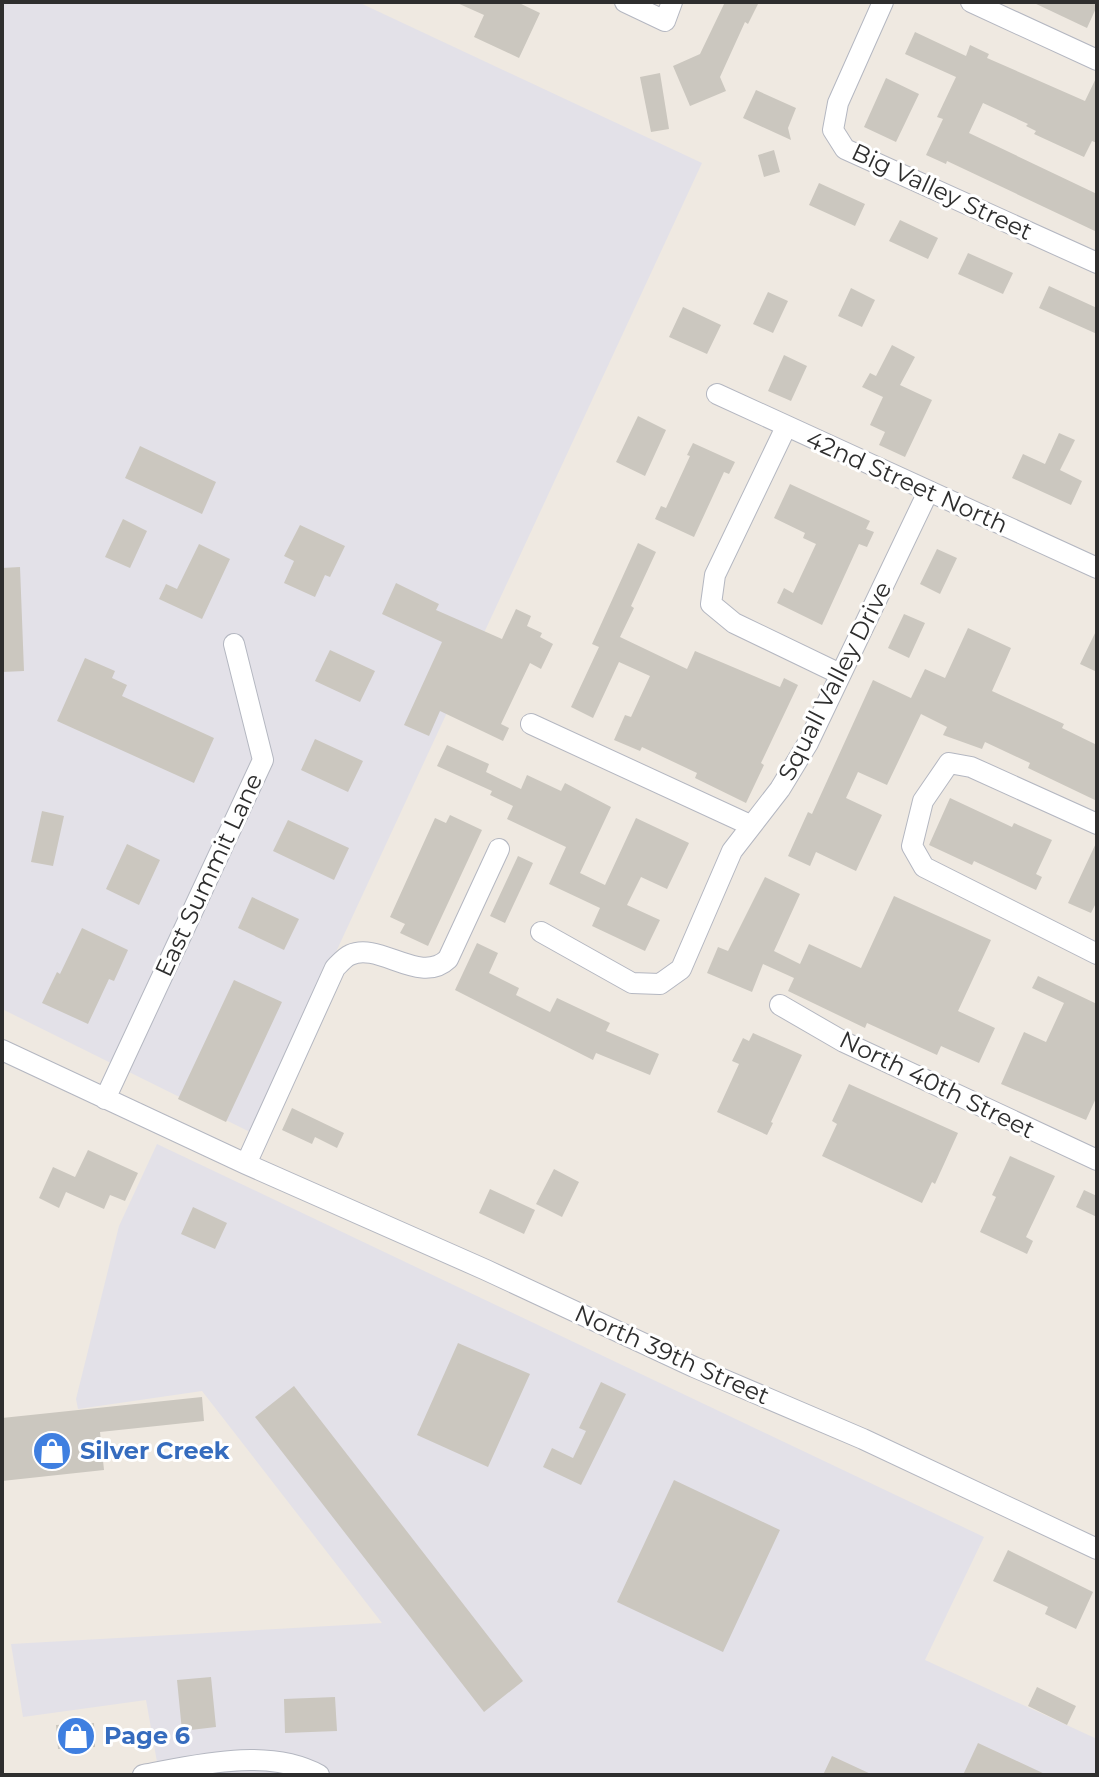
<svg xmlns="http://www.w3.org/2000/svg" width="1099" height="1777" font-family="Montserrat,sans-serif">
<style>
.industrial{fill:#e3e1e8}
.building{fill:#cbc7bf}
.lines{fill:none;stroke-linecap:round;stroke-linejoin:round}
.street-casing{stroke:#b4b7c1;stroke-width:22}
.street{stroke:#fff;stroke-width:20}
.labels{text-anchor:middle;stroke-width:6;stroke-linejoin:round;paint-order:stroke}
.street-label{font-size:24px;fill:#2e2e2e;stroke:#fff}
.shop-label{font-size:24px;font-weight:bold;fill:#366cbe;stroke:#fff;text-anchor:start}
</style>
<rect width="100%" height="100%" fill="#efe9e1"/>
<path class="industrial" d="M2 2H358L702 163 252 1133 2 1009Z
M157 1144 984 1537 925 1660 1097 1739V1775H174L157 1762 146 1700 23 1717 11 1644 382 1623 202 1391 78 1409 76 1399 119 1226Z"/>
<path class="building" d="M455 2H517L540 13 519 58 474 37 484 15Z
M725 2H759L748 24 745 22 720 77 726 91 690 106 673 66 700 54Z
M1032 2H1097V6L1087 28Z
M915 32 966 56 970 45 989 54 987 58 1085 101 1097 76V143L1092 141 1084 157 1034 134 1036 131 1026 126 1028 124 983 103 969 133 1097 194V232L947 161 946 164 926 155 943 119 937 117 956 77 905 54Z
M660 73 669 129 651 132 640 77Z
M886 78 919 94 896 142 864 127Z
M756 90 796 108 788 128 791 140 743 118Z
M774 150 780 172 764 177 758 155Z
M819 183 865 204 855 226 809 205Z
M900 220 938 238 928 259 889 241Z
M968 253 1013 273 1003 294 958 274Z
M1049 286 1097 308V334L1039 308Z
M851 288 875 300 862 327 838 316Z
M768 292 788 301 773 333 753 324Z
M683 307 721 325 707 354 669 337Z
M892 345 915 357 900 385 932 400 905 457 879 445 885 432 870 425 883 397 862 387 870 373 876 376Z
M784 355 807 366 791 401 768 391Z
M638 416 666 430 645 476 616 462Z
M1059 433 1075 440 1060 470 1082 481 1071 505 1012 478 1023 454 1045 464Z
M693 443 735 462 729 474 724 472 694 537 655 519 661 506 666 508 690 456 687 455Z
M140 446 216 482 202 514 125 478Z
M790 484 870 521 866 529 874 532 867 547 859 544 822 625 777 603 784 588 793 593 816 544 803 538 805 533 774 518Z
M123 519 147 531 130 568 105 557Z
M300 525 345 546 330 577 325 575 315 597 284 583 294 561 284 556Z
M638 543 656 552 631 606 634 608 620 637 687 669 695 651 780 687 784 678 798 685 761 763 764 765 746 803 695 778 697 773 642 747 640 751 614 740 625 715 631 717 650 676 619 662 593 718 571 707 599 647 592 644Z
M199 544 230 559 202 619 159 599 166 584 177 589Z
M937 549 957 558 940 594 920 584Z
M20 567 24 671 2 672V568Z
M396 583 439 604 436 610 502 639 516 609 531 616 527 626 542 633 540 637 553 644 541 669 530 663 501 724 509 728 503 741 440 711 429 736 404 725 442 642 382 614Z
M904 614 925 623 909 658 888 648Z
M968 628 1011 648 992 691 1064 724 1062 728 1097 745V801L1028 768 1030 763 985 742 982 749 943 735 947 727 921 714 887 785 858 772 846 798 882 815 856 871 816 852 810 866 788 856 808 812 812 814 873 680 911 698 925 669 945 678Z
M1097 629V672L1080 664Z
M330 650 375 671 360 702 315 681Z
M85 658 115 671 112 678 127 685 122 696 214 738 194 783 57 721Z
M315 739 363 761 348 792 301 770Z
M447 745 489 764 486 772 521 789 527 775 561 791 565 783 611 807 580 873 605 885 636 818 689 843 667 889 641 877 627 905 660 920 645 951 592 926 600 908 549 884 566 847 507 819 513 806 490 795 492 791 437 766Z
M950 798 1012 827 1014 823 1052 840 1036 874 1042 877 1036 890 974 861 972 865 929 845Z
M42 811 64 816 53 866 31 862Z
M450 815 482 830 428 946 400 933 405 924 390 917 435 818 446 823Z
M288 820 349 848 334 880 273 851Z
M1097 841V901L1091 913 1068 903Z
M127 844 160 860 139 905 106 889Z
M518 856 533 863 505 923 490 916Z
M765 877 800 894 774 951 800 964 809 944 861 968 894 896 991 940 958 1011 995 1028 979 1063 941 1046 937 1055 867 1023 865 1028 788 991 794 978 763 964 752 992 707 973 718 947 728 951Z
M252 897 299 919 284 950 238 928Z
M82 928 128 950 114 981 109 979 88 1024 42 1003 57 972 60 974Z
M477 943 498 953 489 973 519 988 516 995 550 1012 557 998 610 1023 606 1031 659 1054 650 1075 596 1053 593 1060 455 990Z
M1038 976 1097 1004V1096L1086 1120 1001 1084 1024 1032 1046 1042 1064 1003 1032 988Z
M234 980 282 1002 226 1122 178 1099Z
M753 1033 802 1055 771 1122 773 1123 767 1135 717 1112 739 1064 732 1061 743 1038 749 1041Z
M849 1084 958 1133 935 1184 932 1182 922 1203 822 1156 837 1124 832 1121Z
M292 1108 344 1133 337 1148 315 1137 312 1144 282 1130Z
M88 1150 138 1173 125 1201 110 1195 104 1209 66 1192 59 1208 39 1198 53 1167 75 1177Z
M1010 1156 1055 1176 1026 1237 1033 1241 1027 1254 980 1232 996 1197 992 1195Z
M554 1169 579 1182 562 1217 536 1204Z
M490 1189 535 1210 524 1234 479 1213Z
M1084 1190 1097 1196V1217L1076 1207Z
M193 1207 227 1223 215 1249 181 1234Z
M458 1343 530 1374 488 1467 417 1435Z
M601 1382 626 1394 581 1485 543 1467 552 1448 573 1458 586 1431 579 1428Z
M294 1386 523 1681 484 1712 255 1417Z
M202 1397 204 1421 100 1432 104 1470 2 1481V1418Z
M674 1480 780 1530 723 1652 617 1602Z
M1008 1550 1093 1592 1076 1629 1045 1614 1048 1607 993 1581Z
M211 1677 216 1727 182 1731 177 1680Z
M1037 1687 1076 1706 1067 1725 1028 1706Z
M335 1697 337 1731 285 1733 284 1699Z
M94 1723 95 1747 58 1749 56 1725Z
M978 1743 1047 1775H963Z
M832 1756 873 1775H823Z"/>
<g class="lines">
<g class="street-casing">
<path id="street" d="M625 2 665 21 672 2
M883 2 838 103 833 130 845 149 1097 263
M971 2 1097 60
M717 394 1097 568
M786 427 715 575 711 604 734 623 840 674
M531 724 750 825
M1097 824 971 767 949 763 923 801 912 846 924 867 1097 954
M541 932 632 983 660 984 681 969 732 851 780 789 808 743 928 492
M780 1005 844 1042 1097 1160
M2 1050 246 1164 486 1270 694 1367 863 1439 1097 1549
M105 1099 263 760 234 644
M246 1164 335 968C339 964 345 957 350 955 379 941 420 986 448 959L499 849
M143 1775C197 1765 268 1747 319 1775"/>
</g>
<use href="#street" class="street"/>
</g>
<defs>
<g id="shop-disc" transform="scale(2)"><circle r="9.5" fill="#3f7fe0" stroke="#fff"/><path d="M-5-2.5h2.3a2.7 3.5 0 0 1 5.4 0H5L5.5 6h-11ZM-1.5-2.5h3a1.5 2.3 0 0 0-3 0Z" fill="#fff"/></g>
</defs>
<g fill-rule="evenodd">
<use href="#shop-disc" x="52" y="1451"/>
<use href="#shop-disc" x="76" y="1736"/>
</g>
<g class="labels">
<g class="street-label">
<text transform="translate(942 192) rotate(25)" y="8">Big Valley Street</text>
<text transform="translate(907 482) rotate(24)" y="8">42nd Street North</text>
<text transform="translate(835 681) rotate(-63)" y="8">Squall Valley Drive</text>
<text transform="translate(209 875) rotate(-65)" y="8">East Summit Lane</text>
<text transform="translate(937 1085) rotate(26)" y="8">North 40th Street</text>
<text transform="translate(672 1355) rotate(24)" y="8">North 39th Street</text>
</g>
<g class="shop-label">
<text x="80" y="1459">Silver Creek</text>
<text x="104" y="1744">Page 6</text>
</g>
</g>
<rect width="1099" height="1777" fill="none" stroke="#2e2e2e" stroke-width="8"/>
</svg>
